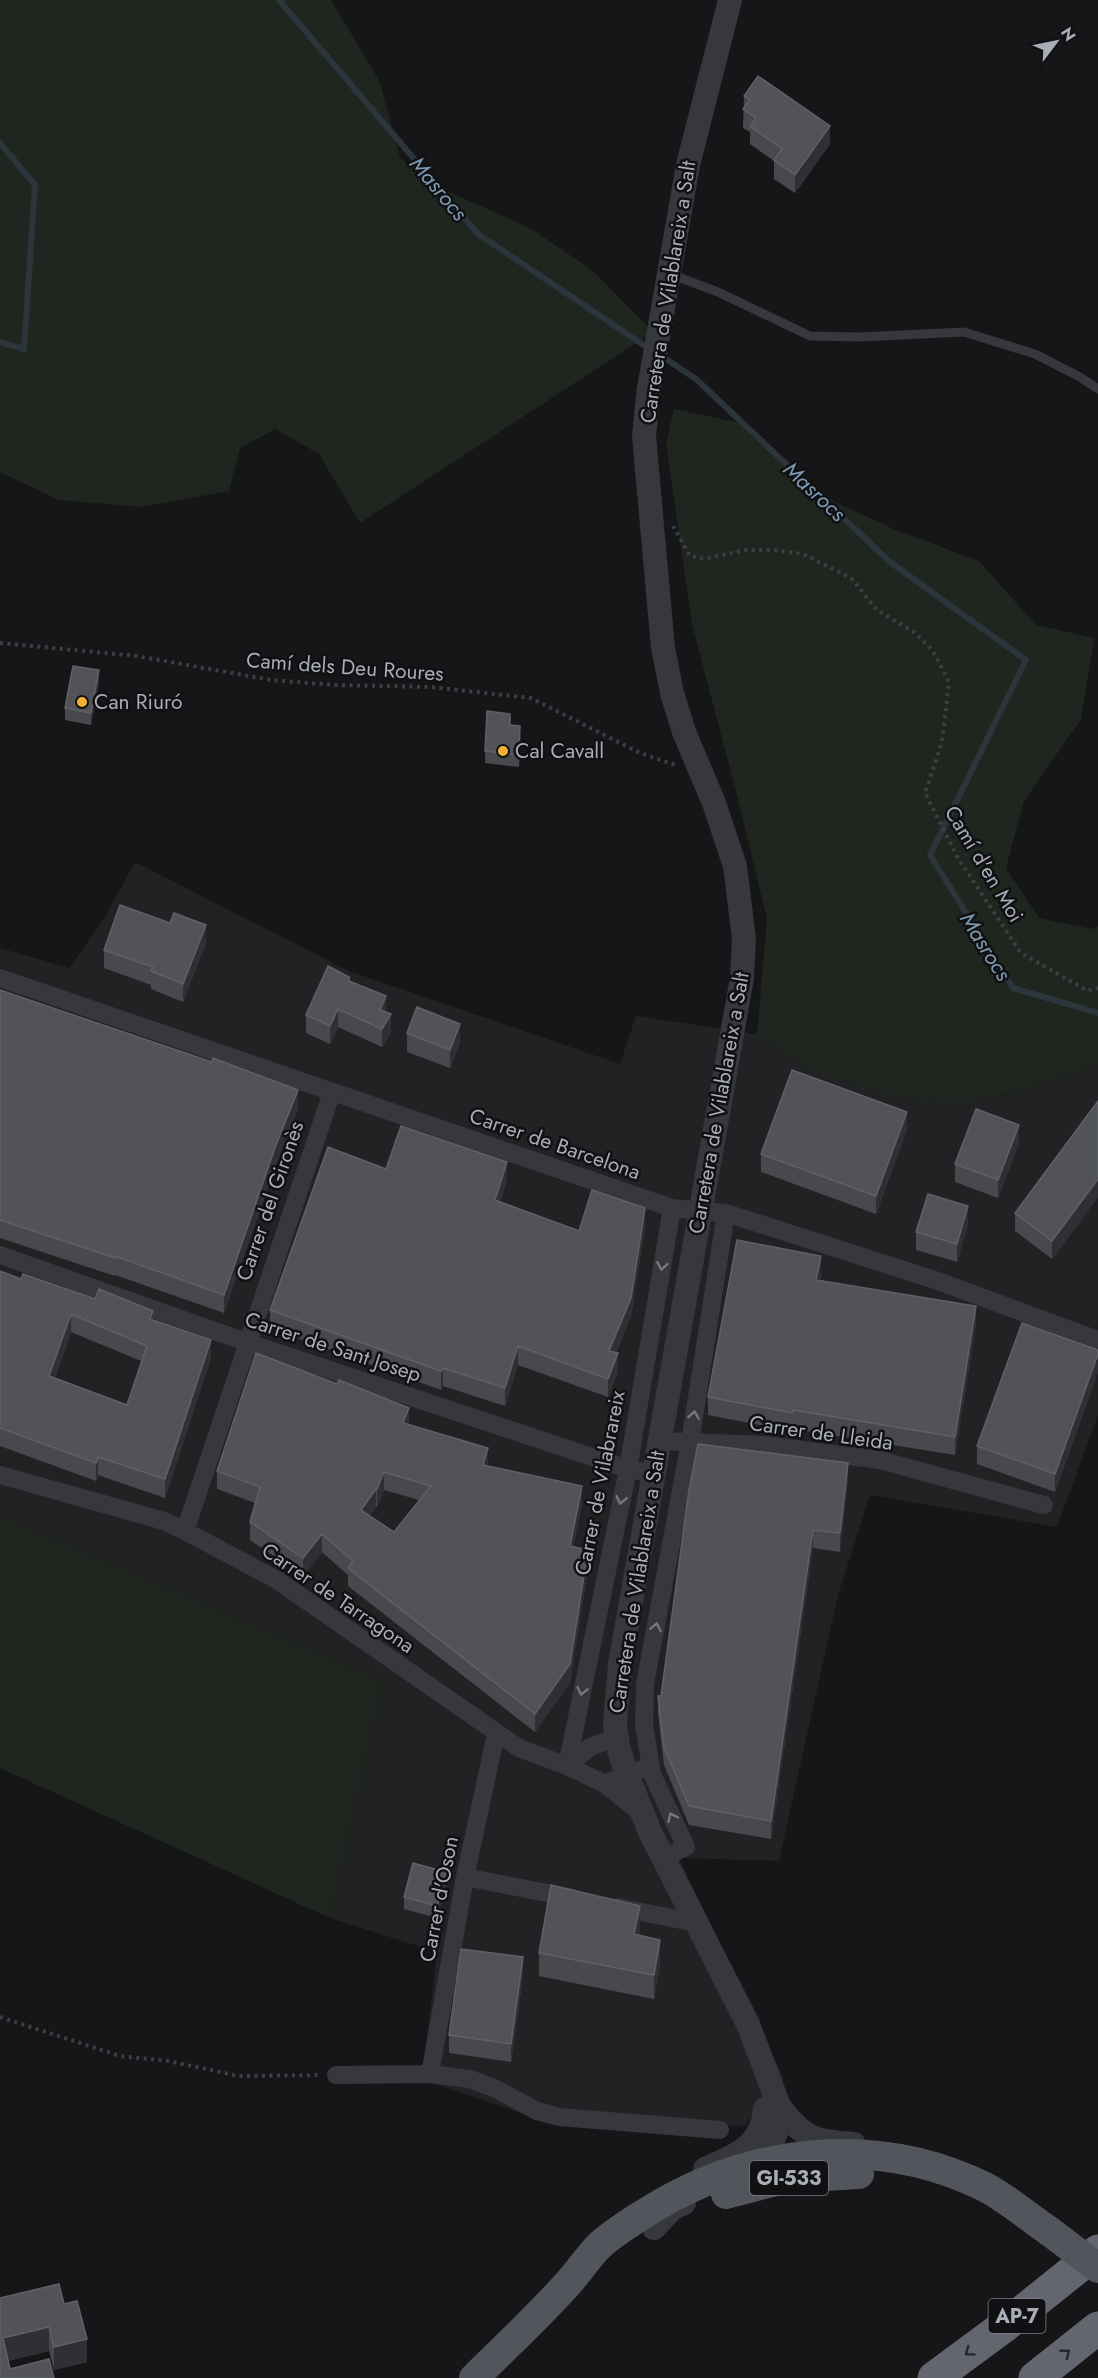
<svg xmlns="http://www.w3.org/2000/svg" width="1098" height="2378" font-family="Jost,sans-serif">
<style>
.built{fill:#222225}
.green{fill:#1e261f}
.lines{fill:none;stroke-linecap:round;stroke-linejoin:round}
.stream{stroke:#2c353c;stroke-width:6}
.path{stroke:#3d3f44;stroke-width:4;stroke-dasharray:3 4.5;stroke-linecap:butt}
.service{stroke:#37383d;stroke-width:9}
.minor{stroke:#37383d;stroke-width:18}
.tertiary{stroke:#37383d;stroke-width:24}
.primary{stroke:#53555c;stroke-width:30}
.motorway{stroke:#63666e;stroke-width:33}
.primary-bridge{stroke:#53555c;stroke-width:30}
.wall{fill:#47494d;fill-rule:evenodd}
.shaded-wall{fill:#2f3033}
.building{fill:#525359;stroke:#5f6168;stroke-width:1.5;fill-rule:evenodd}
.oneway{stroke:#757881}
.oneway2{stroke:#26262a}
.poi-dot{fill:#f2b134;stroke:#111113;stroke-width:2}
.labels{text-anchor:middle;stroke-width:5;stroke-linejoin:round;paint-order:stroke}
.shield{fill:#111113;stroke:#7b7e86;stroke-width:1.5}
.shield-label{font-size:20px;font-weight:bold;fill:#a8adb8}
.street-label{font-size:21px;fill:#a8adb8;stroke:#111113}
.poi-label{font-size:21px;fill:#a8adb8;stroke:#111113;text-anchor:start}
.water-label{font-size:22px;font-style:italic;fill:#7f9bb3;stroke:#111113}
</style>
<rect width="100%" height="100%" fill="#161618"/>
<path class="built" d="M135 862 349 971 620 1064 636 1016 757 1034 812 1071 977 1101 1027 1089 1098 1065V1415L1057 1527 870 1495 838 1595 779 1861 679 1858 784 2079 744 2126 539 2119 422 2080 437 1952 330 1918 383 1681 0 1516V948L69 968 105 917Z"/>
<path class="green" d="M0 0H331L380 82 400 158 449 192 530 228 592 270 653 332 360 523 319 454 275 429 240 448 229 491 141 507 59 500 0 472Z
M674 409 741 423 833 501 896 530 979 561 1036 625 1094 638 1081 719 1024 801 1006 868 1039 918 1092 929 1098 926V1065L1027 1089 976 1101 903 1099 812 1071 757 1034 767 919 737 795 692 624 666 443Z
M0 1516 383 1681 330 1918 0 1768Z"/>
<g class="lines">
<path class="stream" d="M279 0 478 234 651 350
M0 143 35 185 24 349 0 342
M660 355 696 379 890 562 1026 660 930 855 1013 988 1098 1013"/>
<path class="path" d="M673 526 690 556 704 559 746 550H773L803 554 851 578 877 610 915 633 933 651 949 682 942 742 925 793 958 858 1021 953 1088 991 1098 988
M0 643 137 656 271 680 335 685 431 687 531 698 640 753 676 765
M0 2017 120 2056 168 2061 239 2076 321 2075"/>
<path class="service" d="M670 274 718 292 810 336 860 337 964 332 1035 354 1080 377 1098 389"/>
<path class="minor" d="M0 978 672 1208 726 1213 935 1280 1098 1340
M0 1255 246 1342 628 1469 654 1474
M660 1441 765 1445 880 1460 1044 1505
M0 1475 164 1521 185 1531 277 1580 519 1748 567 1766 605 1784 627 1773 651 1767
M185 1531 332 1092
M567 1766 628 1469 672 1208
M567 1766 590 1747 617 1737
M605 1784 643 1815
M663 1858 686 1847 652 1774 644 1724 645 1684 690 1442 726 1213
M465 1877 572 1898
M617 1907 696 1923
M430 2074 465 1877 496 1734
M336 2075 430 2074 470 2079 496 2089 537 2111 559 2117 720 2130"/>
<path class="tertiary" d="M730 0 688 165 649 388 644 436 663 648 672 693 684 732 714 803 735 866 744 939 742 978 620 1664 615 1724 618 1746 624 1767 650 1832 748 2024 779 2106 777 2130 764 2162 754 2172
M779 2106C804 2139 813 2141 854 2144
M705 2169C736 2155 762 2147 765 2109
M654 2228 673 2208 684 2203"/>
<path class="primary" d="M726 2194 787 2178 859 2174
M474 2378C506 2346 540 2315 570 2281 580 2270 588 2257 599 2246 613 2233 631 2222 647 2212 748 2148 876 2133 985 2187 1008 2199 1028 2217 1049 2231"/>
<path class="motorway" d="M934 2378 1007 2324 1098 2251
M1035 2378 1098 2328"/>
<path class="primary-bridge" d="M1049 2231 1098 2268"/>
</g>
<path class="wall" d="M744 96 830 144 795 193 774 179V161L750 144V132L743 128Z
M99 683 91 725 65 720V708Z
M510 725 520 738 519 767 485 763V751Z
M206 943 183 1002 151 989V985L104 968V950Z
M349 981 386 1012 391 1033 382 1047 338 1027 330 1044 306 1033V1015Z
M0 990 298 1108 276 1164 224 1313 115 1275V1276L0 1238Z
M407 1033 460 1042 450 1068 407 1052Z
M1098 1101V1197L1052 1259 1015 1231V1213Z
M907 1130 876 1214 761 1172V1154Z
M1019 1143 998 1198 955 1182V1164Z
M386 1169 507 1180 500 1202 579 1231 645 1226 631 1316 616 1353 618 1371 608 1397 518 1365 505 1406 443 1386 441 1390 270 1328V1310Z
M968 1224 957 1262 916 1250V1232Z
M0 1271 21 1279 153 1320 211 1358 165 1498 98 1475 96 1481 0 1446ZM71 1332 141 1361 127 1405 55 1378Z
M821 1274 820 1280 976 1324 955 1455 793 1429 792 1431 708 1415V1397Z
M1098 1350V1372L1055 1492 977 1464V1446Z
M409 1425 488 1466 582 1504 573 1546 588 1568 570 1682 535 1732 348 1586V1575L322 1552 303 1576 250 1540V1522L255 1503 217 1489V1471ZM384 1490 419 1500 394 1532 369 1516 376 1507H377Z
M848 1481 840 1552 813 1548 771 1839 689 1825 664 1765 658 1714V1696H661Z
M446 1884 437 1918 404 1909V1897Z
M640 1929 639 1935 660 1964 654 1999 539 1976V1953Z
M523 1976 511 2062 449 2053V2035Z
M0 2298 64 2304 87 2362 54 2370 49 2351 8 2361 10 2369 0 2378Z"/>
<path class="shaded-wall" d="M830 126V144L795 193V175Z
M99 670V683L91 725V713Z
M206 925V943L183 1002V984Z
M386 996V1015L380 1010Z
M338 1009V1027L330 1044V1026Z
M391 1014V1033L382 1047V1029Z
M460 1024V1042L450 1068V1050Z
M298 1090V1108L276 1164 224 1313V1295L276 1145Z
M907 1112V1130L876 1214V1196Z
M1019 1125V1143L998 1198V1180Z
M507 1162V1180L495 1218V1200Z
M1098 1179V1197L1052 1259V1241Z
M968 1206V1224L957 1262V1244Z
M645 1208V1226L631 1316 609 1369V1351Z
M821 1256V1274L816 1298V1280Z
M976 1306V1324L955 1455V1437Z
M71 1314V1332L49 1394V1376Z
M211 1340V1358L165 1498V1479Z
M518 1346V1365L505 1406V1388Z
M618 1353V1371L608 1397V1379Z
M1098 1354V1372L1055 1492V1474Z
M443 1368V1386L441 1390V1371Z
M409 1408V1426L403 1423Z
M488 1448V1466L483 1465Z
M98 1457V1475L96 1481V1463Z
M848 1463V1481L840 1552V1533Z
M384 1472V1490L377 1507V1489Z
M582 1486V1504L570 1564V1546Z
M376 1489V1507L361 1528V1510Z
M813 1530V1548L771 1839V1821Z
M322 1534V1552L303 1576V1558Z
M588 1550V1568L570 1682 535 1732V1714Z
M446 1872V1884L437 1918V1906Z
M640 1906V1929L634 1958V1934Z
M660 1940V1964L654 1999V1975Z
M523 1957V1976L511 2062V2044Z
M49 2327V2351L3 2362V2338Z
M87 2339V2362L54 2370V2347Z"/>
<path class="building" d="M758 76 830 126 795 175 774 160 782 149 750 126 756 118 743 109 750 100 744 96Z
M73 666 99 670 91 713 65 708Z
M487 711 510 714V725L520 726 519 755 485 751Z
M120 905 170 923 174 913 206 925 183 984 151 971 153 967 104 950Z
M328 966 349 977V981L386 996 380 1010 391 1014 382 1029 338 1009 330 1026 306 1015Z
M0 990 212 1062 213 1058 298 1090 276 1145 224 1295 115 1256V1258L0 1220Z
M417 1007 460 1024 450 1050 407 1033Z
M792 1070 907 1112 876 1196 761 1154Z
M1098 1101V1179L1052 1241 1015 1213Z
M976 1109 1019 1125 998 1180 955 1164Z
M401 1126 507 1162 495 1200 579 1231 592 1190 645 1208 631 1298 609 1351 618 1353 608 1379 518 1346 505 1388 443 1368 441 1371 270 1310 328 1147 386 1169Z
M928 1194 968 1206 957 1244 916 1232Z
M737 1240 821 1256 816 1280 976 1306 955 1437 793 1410 792 1413 708 1397Z
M0 1271 21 1279 23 1274 95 1299 99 1289 153 1311 150 1319 211 1340 165 1479 98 1457 96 1463 0 1428ZM71 1314 147 1346 127 1405 49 1376Z
M1022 1323 1098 1350V1354L1055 1474 977 1446Z
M256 1353 337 1384 339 1380 409 1408 403 1423 488 1448 483 1465 582 1486 570 1546 588 1550 570 1664 535 1714 348 1568 353 1561 322 1534 303 1558 250 1522 260 1487 217 1471ZM384 1472 431 1486 394 1532 361 1510 376 1489H377Z
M698 1444 848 1463 840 1533 813 1530 771 1821 689 1806 664 1747 658 1696H661L689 1490Z
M413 1863 446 1872 437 1906 404 1897Z
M551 1885 640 1906 634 1934 660 1940 654 1975 539 1953Z
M461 1949 523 1957 511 2044 449 2035Z
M59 2284 64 2304 77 2301 87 2339 54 2347 49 2327 3 2338 10 2369 49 2359 54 2378H0V2298Z"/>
<defs><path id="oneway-chevron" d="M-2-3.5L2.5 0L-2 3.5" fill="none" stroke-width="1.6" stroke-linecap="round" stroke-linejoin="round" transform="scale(1.5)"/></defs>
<g class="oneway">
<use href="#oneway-chevron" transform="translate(662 1266) rotate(100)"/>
<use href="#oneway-chevron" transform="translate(694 1415) rotate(-81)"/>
<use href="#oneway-chevron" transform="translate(621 1500) rotate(102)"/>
<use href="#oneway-chevron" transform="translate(656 1627) rotate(-79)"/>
<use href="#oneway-chevron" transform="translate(582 1691) rotate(102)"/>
<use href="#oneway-chevron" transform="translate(672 1817) rotate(-115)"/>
</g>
<g class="oneway2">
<use href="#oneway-chevron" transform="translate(969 2352) rotate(143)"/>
<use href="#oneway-chevron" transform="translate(1066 2353) rotate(-38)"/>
</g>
<g class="poi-dot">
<circle cx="82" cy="702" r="6"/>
<circle cx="503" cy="751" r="6"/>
</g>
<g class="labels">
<g class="shield">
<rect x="750" y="2161" width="78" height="34" rx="4.5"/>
<rect x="988.5" y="2299" width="57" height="34" rx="4.5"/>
</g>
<g class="shield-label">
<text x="789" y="2185">GI-533</text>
<text x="1017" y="2323">AP-7</text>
</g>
<g class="street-label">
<text transform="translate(668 292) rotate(-81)" y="7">Carretera de Vilablareix a Salt</text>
<text transform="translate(345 667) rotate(4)" y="7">Camí dels Deu Roures</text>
<text transform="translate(984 864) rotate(59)" y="7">Camí d'en Moi</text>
<text transform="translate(719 1103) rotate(-80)" y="7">Carretera de Vilablareix a Salt</text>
<text transform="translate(555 1144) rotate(19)" y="7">Carrer de Barcelona</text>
<text transform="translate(270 1201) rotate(-71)" y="7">Carrer del Gironès</text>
<text transform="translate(333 1347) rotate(18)" y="7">Carrer de Sant Josep</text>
<text transform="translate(821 1433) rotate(8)" y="7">Carrer de Lleida</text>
<text transform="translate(600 1483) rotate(-79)" y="7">Carrer de Vilabrareix</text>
<text transform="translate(637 1582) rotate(-81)" y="7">Carretera de Vilablareix a Salt</text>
<text transform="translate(338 1598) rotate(34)" y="7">Carrer de Tarragona</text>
<text transform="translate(439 1899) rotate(-79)" y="7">Carrer d'Oson</text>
</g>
<g class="poi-label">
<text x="94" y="709">Can Riuró</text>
<text x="515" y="758">Cal Cavall</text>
</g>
<g class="water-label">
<text transform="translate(439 188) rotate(50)" y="8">Masrocs</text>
<text transform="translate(815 491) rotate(43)" y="8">Masrocs</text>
<text transform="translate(986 946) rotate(58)" y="8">Masrocs</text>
</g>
</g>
<g transform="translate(1056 42) rotate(58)" stroke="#111113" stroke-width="4.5" paint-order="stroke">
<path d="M0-4.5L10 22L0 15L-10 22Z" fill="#a8adb8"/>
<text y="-9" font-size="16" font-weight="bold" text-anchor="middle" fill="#a8adb8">N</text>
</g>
</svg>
